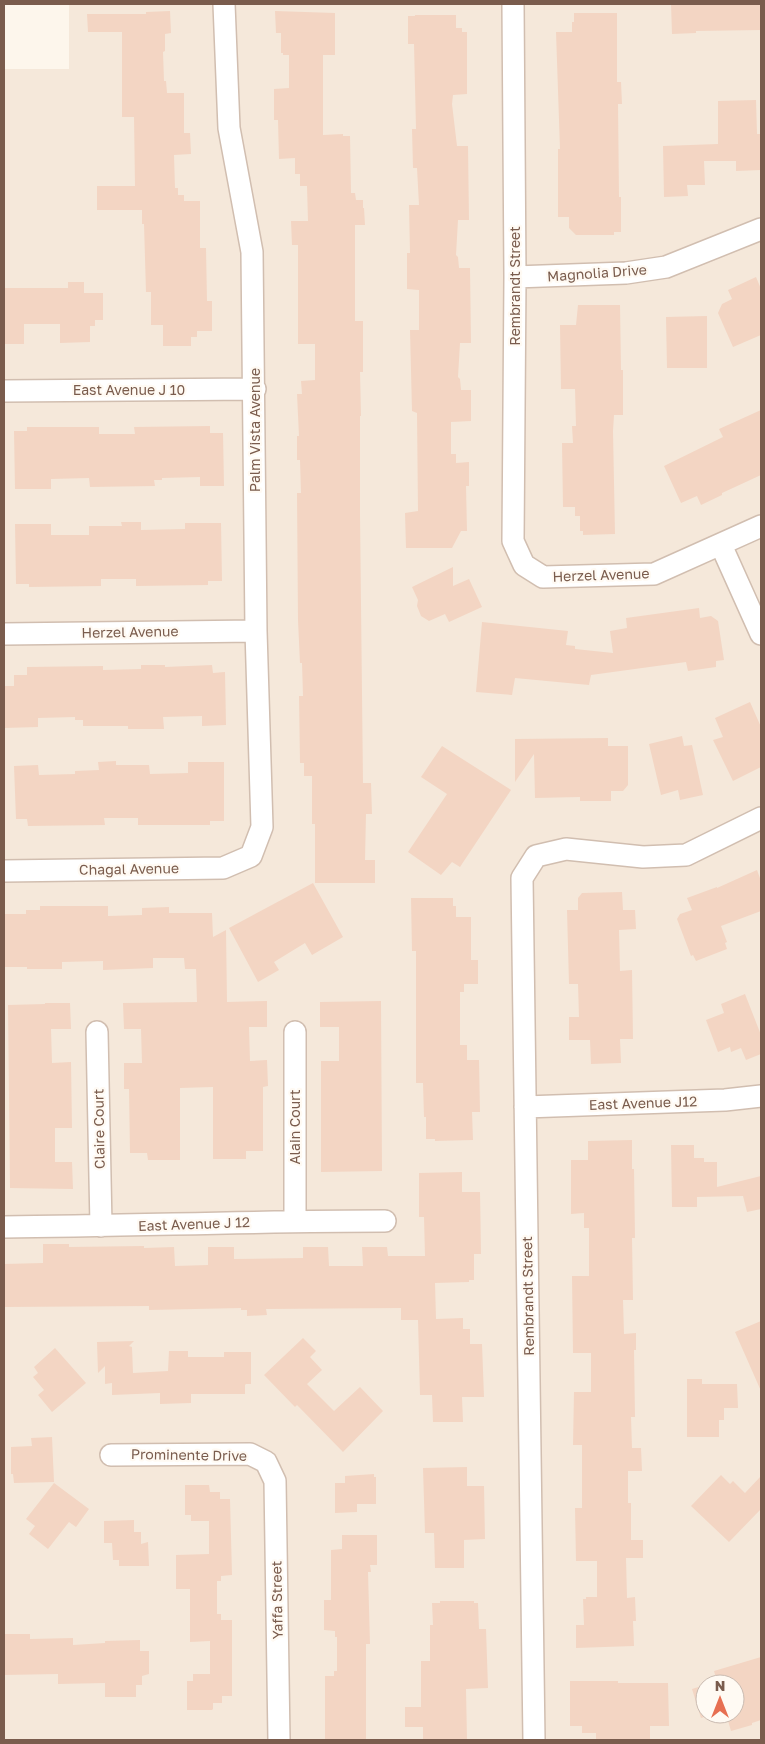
<svg xmlns="http://www.w3.org/2000/svg" width="765" height="1744" font-family="'Golos Text',sans-serif">
<style>
.residential{fill:#f5e8da;fill-rule:evenodd}
.building{fill:#f3d5c3}
.lines{fill:none;stroke-linecap:round;stroke-linejoin:round}
.minor-casing{stroke:#d1beb0;stroke-width:24}
.minor{stroke:#fff;stroke-width:21}
.labels{text-anchor:middle;stroke-width:4.5;stroke-linejoin:round;paint-order:stroke}
.street-label{font-size:14px;fill:#7a5c4d;stroke:#fffaf3}
</style>
<rect width="100%" height="100%" fill="#fdf6ec"/>
<path class="residential" d="M69 4H761V1740H4V69H69ZM705 1684H735V1714H705Z"/>
<path class="building" d="M671 4H761V30L696 31V33L672 34Z
M170 11 171 33 165 34V51L163 52 164 81H166L167 93H184V133H190L191 154 174 155 175 188H178V195H184V201H200V248H206L207 301H212V331H197V337H191V346H163V325H151V292H146L144 224H142V210H97V186H135L134 117H122V32H88L87 14H146V12Z
M275 11 335 13V55H323V135L343 134V136H350L351 193H355L356 200H363V208H364L365 225H355V321H363V372H360L361 416H360V515L363 783H371L372 814H366L365 860H375V883H315V824H312V776H304V763H300L299 696H303L302 663H300L298 620 297 493H301L300 460H297V436H299L297 394H302L301 381 315 380V344H298V245H292L291 221H308L307 186H300V174H295V158L279 159 278 120H274V89L289 88V55H283V53H281V33H276Z
M574 13H617V82H621L622 104H618L619 197H621V232H614V235H576L569 228V217H558V149H560L556 32H572V22H574Z
M415 15H456V28H462V32H467V94L453 95 452 104 457 146H468L469 220H458L456 255 458 257 459 268H470L471 343H460L458 377 460 379 461 390H471V421L451 422V454H456V463L469 462V486H466L467 531H461L452 548H406L405 513 418 511 417 413 412 411 410 330H419V290L407 289V253H410L409 205H419L417 168H413L412 129H416L414 44H408V16H415Z
M756 100 757 134H761V170L736 171V161H704L705 185H687L688 196 664 197 663 146 718 144V101Z
M756 277 761 289V335L733 347 718 313 722 304 732 299 728 290Z
M68 282H84V293H103V320H95V326H90V342L60 343V324H24V344H4V288H68Z
M578 305H620L621 370H623V415H614L613 431 615 534 583 535V531H580V516H575V507H563L562 443H573L572 426H576L575 389H561L560 325H576Z
M707 316V368H667L666 317Z
M761 410V475L722 493V495L701 505 697 496 681 503 664 466 723 437 719 429Z
M210 426V433H223L224 486H200V477L162 478V480H154L155 486 90 487 89 478 51 479V489H15L14 431H27V427H99V434H135L134 427Z
M121 522H141V530L185 529V523H221L222 581H208V585L136 586V579H101V586L29 587V584H16L15 524H51V535H89V526H122Z
M453 567V586L469 579 482 607 449 622 445 614 429 621 421 616 417 606 418 600 412 587Z
M699 608 700 618 711 616 718 621 724 660 716 661V667L688 671 686 662 591 675 589 685 515 678 512 695 476 692 482 622 568 631 566 645 575 646V649L613 653 610 631 627 628 626 618Z
M141 665H165V667L212 665 213 673 225 672 226 725 202 726V716L163 717 164 729H128V726H83V720H75V717L38 718V727L4 728V686H14V675H27V667L103 666V670L141 669Z
M750 702 761 727V767L733 781 713 740 723 737 715 718Z
M682 736 684 746 692 745 703 795 680 800 678 790 661 795 649 744Z
M608 738V746H628V785L623 791H611V801H580V797L535 798 534 754 515 782V739Z
M442 746 511 790 460 867 452 862 441 875 408 852 447 794 421 777Z
M116 761V765H149L150 774 188 773V762H224V821H210V825H138V818H104L105 825 28 826 27 819H16L14 766 38 765 39 775 75 774V771L99 770 98 762Z
M757 870 761 881V911L721 926 727 942 725 943 727 949 696 961 693 955 691 956 677 919 680 914 692 910 687 898 717 887V888Z
M313 883 343 937 312 955 305 943 274 962 279 970 258 982 229 928Z
M622 892 623 910H635L636 929 619 930 620 971 632 970 633 1039H620L621 1063 591 1064 590 1040H569V1017H579L578 984H569L567 910H578V898L582 893Z
M411 898H453V906H456V917H471V960H478V984H464V992H460V1045H467V1060H479L480 1112H472L473 1140 435 1141V1139H426V1117H424L423 1083H416V951H412Z
M40 906H108V916L142 915V908L169 907V913H212L213 937 226 930 227 1002 267 1001V1027H249L250 1061 267 1060 268 1086 263 1087V1151H246V1159H213V1087L180 1088V1160H148L147 1153H130L129 1089H124V1063H142L141 1029H124L123 1003 197 1002 196 969H185L184 958H153V968L103 970V961L62 962V969H27V967H4V914H26V910H40Z
M745 994 761 1035V1054L746 1060 741 1048 731 1052 730 1047 718 1052 706 1020 724 1013 721 1004Z
M381 1001 382 1171 321 1172V1061H339V1027H320V1002Z
M45 1003H70L71 1029H51L52 1063 71 1062 72 1128H55V1162H72L73 1189 10 1188 8 1005 45 1004Z
M632 1140V1169H634L635 1238H632L633 1300H623L624 1334 636 1333V1350H634L635 1417H631L632 1448H641L642 1471H628V1503H631V1540H643V1558H626L627 1598 635 1597 636 1621H633L634 1646 576 1648V1625H584L583 1599H586V1597H597V1561H576L575 1508H582V1445H573L574 1392H591V1353H573L572 1276H589V1228H584V1213L571 1214V1160H588V1141Z
M671 1145H694V1158H704V1162H717V1187L761 1176V1209L747 1212 743 1196 697 1197V1207H672Z
M462 1172V1192H480L481 1254H474V1280H469V1282L435 1283 436 1319 463 1318V1329H470V1344H482L484 1397H462L463 1422H433L432 1395H420L418 1320H401V1308L266 1309 267 1315 247 1316V1310H241V1308L149 1310V1306L4 1307V1264L43 1263V1244H69V1247L144 1246V1248L174 1247 175 1266 208 1265V1247H234V1259L303 1258V1247H328L329 1266H363L362 1247H387L388 1256H425L424 1217H419V1173Z
M761 1321V1391L735 1332Z
M303 1338 316 1351 310 1357 322 1370 307 1384 334 1411 360 1387 383 1411 343 1452 297 1405 295 1407 264 1375Z
M134 1341 129 1346 132 1347 133 1373 168 1371 169 1351H188V1357H224V1352H251V1384H246L245 1385V1394H191V1403L160 1404V1393L112 1395V1383L105 1384V1366L98 1373 97 1342Z
M55 1348 86 1383 52 1412 38 1395 44 1390 33 1377 38 1373 34 1367Z
M687 1379H702V1384H737L738 1408H724V1420H719V1437H687Z
M52 1437 54 1482 14 1483 13 1474H11V1447L32 1446 31 1438Z
M467 1467V1486H484L485 1539 464 1540V1568H435L434 1533H425L423 1468Z
M374 1474V1477H376V1504H357V1512L335 1513V1483H345V1476Z
M721 1475 730 1484 733 1481 745 1493 761 1476V1509L729 1542 691 1506Z
M54 1483 89 1509 76 1527 69 1522 48 1549 29 1534 35 1526 26 1519Z
M185 1485H209L210 1492H220V1499H230L232 1575 221 1576V1581H217V1614H221V1620H232V1696H222V1703H213V1709L212 1710H187V1681H193V1674H210V1641L190 1642V1589H176V1555L209 1554V1521H191V1515H185Z
M134 1520V1532H141V1544L148 1542 149 1566H119V1560H113L112 1543H104V1521Z
M342 1535H377V1565H370L371 1572H368L370 1644H366V1740H325V1676H334V1671H337V1637H335V1631L324 1630V1600H331V1550L342 1549Z
M440 1601H474V1603H478L479 1629H486L488 1688 466 1689 467 1740H423V1727H405V1707H421V1661H430V1625H433L432 1603H440Z
M4 1634H30V1639L73 1638V1645L105 1643V1641L140 1640V1651H149V1674L142 1676V1685H136V1697H105V1683L58 1684V1674L4 1675Z
M761 1657V1720L752 1723V1725L731 1731 726 1714H735V1684H709L717 1682 714 1671Z
M570 1681H618V1683H668L669 1726H650V1740H596V1733H582V1726H570Z
M705 1685V1714H714L701 1718 692 1689Z"/>
<g class="lines">
<g class="minor-casing">
<path id="minor" d="M513 4 515 277 513 541 524 565 543 577 654 574 761 526
M515 277 626 273 666 267 761 229
M4 391 255 389
M721 545 761 634
M4 634 256 631
M4 871 223 868 251 856 262 827 256 631 252 252 229 128 224 4
M97 1032 101 1226
M525 1107 725 1100 761 1096
M295 1221V1032
M4 1227C131 1226 258 1221 385 1221
M111 1455 250 1454 266 1462 275 1481 279 1740
M534 1740 522 878 536 856 566 849 643 857 686 855 761 818"/>
</g>
<use href="#minor" class="minor"/>
</g>
<g class="labels">
<g class="street-label">
<text transform="translate(597 273) rotate(-4)" y="5">Magnolia Drive</text>
<text transform="translate(515 286) rotate(-90)" y="5">Rembrandt Street</text>
<text x="129" y="395">East Avenue J 10</text>
<text transform="translate(255 430) rotate(-90)" y="5">Palm Vista Avenue</text>
<text transform="translate(601 575) rotate(-2)" y="5">Herzel Avenue</text>
<text transform="translate(130 632) rotate(-1)" y="5">Herzel Avenue</text>
<text transform="translate(129 869) rotate(-1)" y="5">Chagal Avenue</text>
<text transform="translate(643 1103) rotate(-2)" y="5">East Avenue J12</text>
<text transform="translate(295 1127) rotate(-90)" y="5">Alain Court</text>
<text transform="translate(99 1129) rotate(-91)" y="5">Claire Court</text>
<text transform="translate(194 1224) rotate(-2)" y="5">East Avenue J 12</text>
<text transform="translate(528 1296) rotate(-91)" y="5">Rembrandt Street</text>
<text transform="translate(189 1455) rotate(1)" y="5">Prominente Drive</text>
<text transform="translate(277 1600) rotate(-91)" y="5">Yaffa Street</text>
</g>
</g>
<rect width="765" height="1744" fill="none" stroke="#7a5c4d" stroke-width="10"/>
<g transform="translate(720 1699)"><circle r="24" fill="#fffaf3" stroke="#cabbb1"/>
<path d="M0-4L9 19L0 12L-9 19Z" fill="#e76f51"/>
<text y="-8" font-size="14" font-weight="bold" text-anchor="middle" fill="#7a5c4d">N</text>
</g>
</svg>
